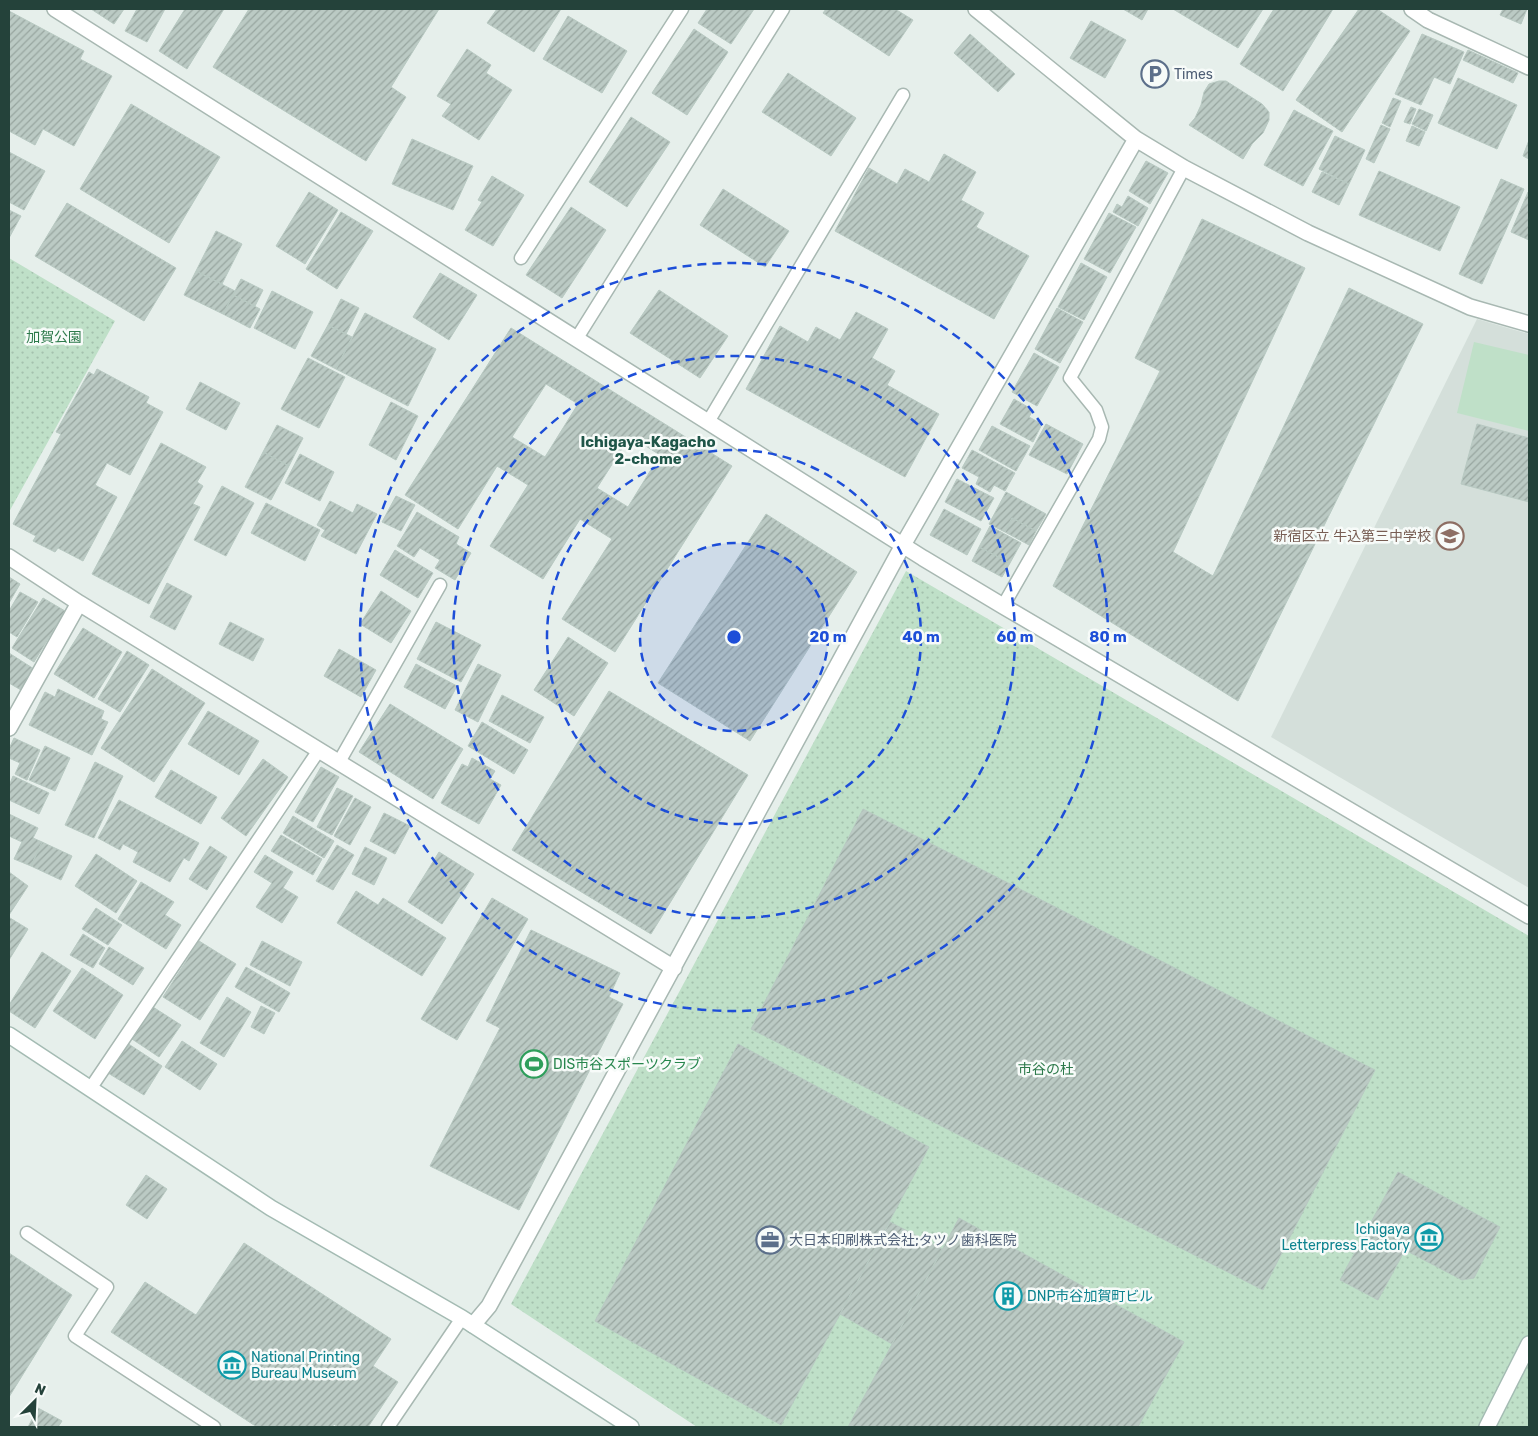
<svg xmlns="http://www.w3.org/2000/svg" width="1538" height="1436" font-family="Rubik,'Noto Sans JP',sans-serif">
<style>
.built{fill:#d4dfda}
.grass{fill:url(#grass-dots)}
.garden{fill:#bfe0c8}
.building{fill:url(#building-hatch);stroke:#b8c9c2;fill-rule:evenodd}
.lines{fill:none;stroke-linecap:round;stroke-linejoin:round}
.lane-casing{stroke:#a8b8b2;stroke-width:15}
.street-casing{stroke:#a8b8b2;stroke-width:18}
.secondary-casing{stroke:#a4bbb3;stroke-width:18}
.lane{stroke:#fff;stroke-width:12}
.street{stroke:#fff;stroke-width:15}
.secondary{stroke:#fff;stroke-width:15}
.ring{fill:none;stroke:#1d4ed8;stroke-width:2.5;stroke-dasharray:9 6}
.labels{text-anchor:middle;stroke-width:5;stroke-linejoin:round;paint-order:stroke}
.service-label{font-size:14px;fill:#4e5e75;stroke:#f7fbf9;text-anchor:start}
.park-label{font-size:14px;fill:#2d7a4b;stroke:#f7fbf9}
.education-label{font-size:14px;fill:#785e54;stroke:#f7fbf9;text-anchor:end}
.leisure-label{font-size:14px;fill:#27864d;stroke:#f7fbf9;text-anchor:start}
.culture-label{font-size:14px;fill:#0d838f;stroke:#f7fbf9;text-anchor:start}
.neighbourhood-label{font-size:15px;font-weight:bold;fill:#1f5548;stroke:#f7fbf9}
.centre{fill:#1d4ed8;stroke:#f7fbf9;stroke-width:2.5}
.ring-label{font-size:15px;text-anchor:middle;font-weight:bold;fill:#1d4ed8;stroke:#f7fbf9;stroke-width:5;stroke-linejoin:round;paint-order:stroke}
</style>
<defs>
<pattern id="grass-dots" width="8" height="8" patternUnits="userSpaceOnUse" patternTransform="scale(1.25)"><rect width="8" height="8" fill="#bfe0c8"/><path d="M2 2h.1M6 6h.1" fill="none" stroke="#a4c1ad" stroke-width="1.8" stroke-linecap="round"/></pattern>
<pattern id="building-hatch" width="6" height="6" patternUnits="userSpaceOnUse" patternTransform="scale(1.25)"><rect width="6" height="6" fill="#bbcac4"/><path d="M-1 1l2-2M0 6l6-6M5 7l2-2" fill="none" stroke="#98a6a0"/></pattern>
</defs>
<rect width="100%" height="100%" fill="#e6efeb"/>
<path class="built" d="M1477 319 1529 334V888L1271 737Z"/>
<path class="grass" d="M9 258 115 321 9 512Z
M906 571 1529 936V1427H697L511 1304Z"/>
<path class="garden" d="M1474 342 1529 355V431L1457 413Z"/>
<path class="building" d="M91 9H124L114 24Z
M137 9H165L147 42 125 31Z
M185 9H224L187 69 159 51Z
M249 9H439L391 87 406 97 366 161 213 67Z
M497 9H561L534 52 487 23Z
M707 9H754L731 44 698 23Z
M826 9H895L913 20 889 56 823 13Z
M1123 9H1148L1142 20Z
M1173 9H1263L1238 48Z
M1274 9H1333L1283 91 1240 64Z
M1359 9H1377L1410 31 1342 132 1296 100Z
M1503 9H1527L1521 24 1500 15Z
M9 11 84 51 80 59 112 76 74 146 43 129 35 145 9 131Z
M568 16 627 51 602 93 543 59Z
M1091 21 1126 40 1105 78 1070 58Z
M694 29 728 52 687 115 652 93Z
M970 34 1015 74 998 92 954 53Z
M1422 34 1464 52 1450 84 1434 77 1421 105 1395 94Z
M467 49 491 65 486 73 512 90 479 140 442 116 451 104 437 96Z
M1468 50 1518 73 1513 83 1463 60Z
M788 73 856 118 831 156 762 112Z
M1458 78 1517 105 1497 149 1438 123Z
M1219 81H1226L1262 104 1269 112V120L1263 133 1252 144 1243 159 1189 125 1195 118 1201 105 1204 92 1209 84Z
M1393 98 1401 101 1390 127 1382 123Z
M131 104 220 157 169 243 80 189Z
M1411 107 1416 109 1410 124 1404 122Z
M1419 109 1433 115 1426 131 1412 124Z
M1294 110 1333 131 1303 186 1264 165Z
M631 117 670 142 627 207 589 182Z
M1381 125 1390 129 1374 163 1366 159Z
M1412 126 1425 132 1419 146 1406 141Z
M1335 136 1365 150 1349 184 1319 169Z
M412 139 473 166 453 210 392 184Z
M1529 140V159L1523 156Z
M9 152 45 171 24 210 9 202Z
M944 154 976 172 961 200 984 213 976 227 1029 256 994 319 835 231 869 168 897 184 905 169 929 182Z
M1146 161 1168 173 1150 204 1129 191Z
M1379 171 1460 207 1440 251 1359 215Z
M1322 172 1349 184 1339 205 1312 192Z
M492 176 524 195 493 246 465 230 482 202 478 200Z
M1501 179 1524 189 1482 284 1459 274Z
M723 189 789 231 765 267 700 225Z
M309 192 338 210 305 264 276 246Z
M1528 192 1529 193V240L1511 232Z
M1128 196 1148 208 1138 226 1113 212 1117 204 1122 207Z
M67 203 176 268 144 321 35 256Z
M571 207 606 230 562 298 526 275Z
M9 210 21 216 9 238Z
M341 212 373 231 337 289 306 269Z
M1109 213 1136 227 1110 273 1084 259Z
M1202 219 1305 268 1173 552 1213 576 1349 288 1423 324 1238 701 1053 586 1160 371 1135 358Z
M216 231 242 244 222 284 196 271Z
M1081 263 1107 277 1084 320 1058 307Z
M196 271 235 291 223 314 184 295Z
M440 273 477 295 449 340 413 317Z
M241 279 263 290 255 306 233 295Z
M659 290 728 336 700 378 630 333Z
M272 291 313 312 295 349 254 328Z
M233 295 260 309 250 328 223 314Z
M341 299 359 308 346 334 328 325Z
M1057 308 1083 322 1060 363 1035 349Z
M856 312 888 329 872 358 895 371 887 385 939 414 905 477 746 389 780 326 808 342 816 327 840 340Z
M365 313 436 349 408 406 336 369Z
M328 325 352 337 336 369 311 356Z
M511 328 732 466 615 652 562 619 612 539 580 519 543 579 490 546 528 485 497 466 458 529 405 495ZM546 384 578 404 545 457 512 437ZM630 436 660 455 628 507 597 488Z
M1034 353 1059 367 1037 406 1012 392Z
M308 358 345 377 319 428 281 409Z
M97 369 149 397 146 403 163 412 130 475 107 463 95 485 117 497 83 561 58 548 55 552 33 541 36 536 13 524 61 434 56 432 89 372 94 375Z
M200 382 240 403 226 430 186 409Z
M1014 399 1033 410 1029 417 1042 424 1033 442 1000 424Z
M391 402 418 416 396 460 369 445Z
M1046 424 1083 444 1067 474 1029 455Z
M1477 424 1529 438V502L1461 484Z
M277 425 303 438 289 466 263 452Z
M992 426 1030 446 1016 471 979 450Z
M161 443 206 467 197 482 203 486 193 504 200 507 149 604 92 574Z
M972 450 1015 473 1005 491 994 485 990 492 976 484 979 477 962 468Z
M263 452 289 466 271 500 245 487Z
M300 454 334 472 320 501 285 483Z
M957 479 994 498 981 521 945 502Z
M222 486 254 503 226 556 194 540Z
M1006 492 1046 514 1036 531 1012 518 1005 532 989 524Z
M396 496 415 505 401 531 382 522Z
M330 501 353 513 357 504 377 514 356 554 321 536 325 530 317 525Z
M266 503 320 530 305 561 251 533Z
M944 509 981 529 967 555 930 535Z
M417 512 459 537 456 544 471 553 455 580 435 568 440 560 420 548 414 557 397 546Z
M766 514 857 572 750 741 658 683Z
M1012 518 1036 531 1029 545 1005 532Z
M990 526 1021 543 1010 563 979 547Z
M979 547 1010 563 1002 577 972 561Z
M395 550 433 573 418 598 380 575Z
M9 577 20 584 9 603Z
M167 583 192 596 175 630 150 617Z
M381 591 411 611 391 643 360 624Z
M20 592 38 602 17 637 9 632V611Z
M43 598 65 611 34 662 12 648Z
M230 622 264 639 253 661 219 644Z
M436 622 481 645 461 682 417 659Z
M83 628 122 652 94 698 54 674Z
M568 637 608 663 574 716 534 690Z
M339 649 376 670 361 697 324 676Z
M127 651 149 665 120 712 98 699Z
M9 653 34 669 21 690 9 683Z
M416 664 457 686 445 709 404 687Z
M478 664 501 675 478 722 455 710Z
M152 669 205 703 154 782 101 748Z
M58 689 104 711 101 719 108 722 92 755 29 725 45 692 55 697Z
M609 691 748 775 651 934 512 850Z
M502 695 544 717 530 743 489 721Z
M390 704 463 749 433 799 359 752Z
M208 711 259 741 239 775 188 744Z
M482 722 528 750 514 774 468 746Z
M14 738 40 750 27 780 15 774 20 763 9 758V749Z
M45 746 70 758 55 791 29 780Z
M472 758 495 771 490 779 501 785 479 824 441 803 462 764 468 767Z
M263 759 288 777 246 836 221 818Z
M95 762 123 776 94 838 65 825Z
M321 767 339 777 313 822 295 812Z
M171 770 217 797 201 824 155 797Z
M13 776 49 793 39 814 9 800V786Z
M337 788 353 796 332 835 317 827Z
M355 798 371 807 350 845 334 836Z
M119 800 199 843 189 861 184 858 170 882 133 862 138 852 123 844 120 850 98 838Z
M863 809 1375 1070 1263 1290 751 1029Z
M384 813 410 826 395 854 370 841Z
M9 814 38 828 33 838 42 842 31 866 14 859 22 842 9 836Z
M293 816 334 841 324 858 283 833Z
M281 835 322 859 313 875 271 851Z
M42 842 72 856 61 880 31 866Z
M337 845 354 855 333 890 316 881Z
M210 846 227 857 207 890 189 879Z
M365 847 387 858 374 885 352 874Z
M439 852 474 874 442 924 408 902Z
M96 854 137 881 116 913 75 886Z
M265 855 293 872 283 888 298 897 282 923 256 907 272 883 254 872Z
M9 872 28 886 9 915Z
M141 882 174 902 165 915 181 925 166 949 118 919Z
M356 891 378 905 383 898 446 938 422 976 337 923Z
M492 898 528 919 457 1040 421 1019Z
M96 908 122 925 108 945 82 929Z
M10 918 28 929 9 960V921Z
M531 930 620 973 609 997 623 1004 519 1210 430 1166 500 1028 486 1021Z
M83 934 105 948 93 968 70 955Z
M199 941 236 964 200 1020 163 997Z
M262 941 302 962 290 986 250 965Z
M109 947 144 968 133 985 99 964Z
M42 952 71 971 35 1028 9 1011V1005Z
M246 967 290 993 279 1012 235 987Z
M82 968 123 995 95 1039 53 1011Z
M227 997 251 1012 224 1057 200 1043Z
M261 1006 275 1013 264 1034 251 1027Z
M153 1007 181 1025 159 1057 132 1039Z
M182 1041 217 1064 200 1090 165 1067Z
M127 1043 162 1066 144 1095 108 1073Z
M738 1044 929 1147 781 1425 595 1321Z
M1398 1172 1500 1227 1474 1278 1462 1280 1405 1250 1378 1300 1340 1280Z
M146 1175 167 1189 147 1219 126 1205Z
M959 1218 1184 1342 1138 1427H848Z
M890 1222 942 1249 892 1344 840 1314Z
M244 1243 391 1339 373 1366 398 1382 368 1427H338L334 1424 332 1427H257L111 1332 145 1282 196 1315Z
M9 1253 72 1295 9 1397Z
M38 1408 62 1421 58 1427H28Z"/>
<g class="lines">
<g class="lane-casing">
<path id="lane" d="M521 258 682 9
M577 338 783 9
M708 422 903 95
M1003 606 1099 439 1102 427 1096 410 1070 378 1184 168
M339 762 440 585
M90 1089 319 750
M27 1233 107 1287 75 1336 214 1427
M388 1427 462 1318"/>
</g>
<g class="street-casing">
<path id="street" d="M55 9 923 558 1003 606 1529 916
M976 9 1136 139 1184 168 1308 233 1470 307 1529 324
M1412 9 1428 20 1529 67
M9 557 79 603 674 968
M9 728 79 603
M473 1325 489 1306 903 545 1136 139"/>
</g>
<g class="secondary-casing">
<path id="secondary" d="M9 1035 271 1208 462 1318 631 1427
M1487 1427 1529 1344"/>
</g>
<use href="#lane" class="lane"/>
<use href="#street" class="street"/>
<use href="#secondary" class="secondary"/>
</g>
<circle cx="734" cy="637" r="94" fill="#1d4ed8" fill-opacity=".12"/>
<g class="ring">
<circle cx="734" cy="637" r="94"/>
<circle cx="734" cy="637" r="187"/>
<circle cx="734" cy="637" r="281"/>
<circle cx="734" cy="637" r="374"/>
</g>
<defs>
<g id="parking-ring" transform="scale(1.4375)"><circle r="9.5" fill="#f7fbf9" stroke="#5c6f8a" stroke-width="1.5"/><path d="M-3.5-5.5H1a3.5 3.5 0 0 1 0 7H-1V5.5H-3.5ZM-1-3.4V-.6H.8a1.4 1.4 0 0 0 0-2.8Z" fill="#5c6f8a"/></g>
<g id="school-ring" transform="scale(1.4375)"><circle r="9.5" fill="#f7fbf9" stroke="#8d6e63" stroke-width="1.5"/><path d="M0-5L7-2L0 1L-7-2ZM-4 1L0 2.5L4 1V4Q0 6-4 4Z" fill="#8d6e63"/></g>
<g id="stadium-ring" transform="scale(1.4375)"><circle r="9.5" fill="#f7fbf9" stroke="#2e9e5b" stroke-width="1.5"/><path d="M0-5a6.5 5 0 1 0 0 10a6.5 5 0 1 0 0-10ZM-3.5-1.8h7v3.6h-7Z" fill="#2e9e5b"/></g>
<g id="museum-ring" transform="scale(1.4375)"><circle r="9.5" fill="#f7fbf9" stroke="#0f9aa8" stroke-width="1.5"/><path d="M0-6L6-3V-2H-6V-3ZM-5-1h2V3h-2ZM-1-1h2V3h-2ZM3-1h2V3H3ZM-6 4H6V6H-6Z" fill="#0f9aa8"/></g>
<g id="office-ring" transform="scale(1.4375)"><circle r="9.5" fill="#f7fbf9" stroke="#5c6f8a" stroke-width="1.5"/><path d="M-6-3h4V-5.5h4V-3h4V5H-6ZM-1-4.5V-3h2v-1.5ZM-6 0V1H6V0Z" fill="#5c6f8a"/></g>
<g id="building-ring" transform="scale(1.4375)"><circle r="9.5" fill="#f7fbf9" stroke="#0f9aa8" stroke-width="1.5"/><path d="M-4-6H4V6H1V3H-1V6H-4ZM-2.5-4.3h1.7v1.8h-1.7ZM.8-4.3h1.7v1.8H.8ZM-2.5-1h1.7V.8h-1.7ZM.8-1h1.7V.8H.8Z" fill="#0f9aa8"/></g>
</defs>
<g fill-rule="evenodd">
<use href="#parking-ring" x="1155" y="74"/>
<use href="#school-ring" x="1450" y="536"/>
<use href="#stadium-ring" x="534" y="1064"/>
<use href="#museum-ring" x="1429" y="1237"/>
<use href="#office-ring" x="770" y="1240"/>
<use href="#building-ring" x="1008" y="1296"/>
<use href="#museum-ring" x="232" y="1365"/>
</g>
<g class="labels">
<g class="service-label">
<text x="1174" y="79">Times</text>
<text x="789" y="1245">大日本印刷株式会社;タツノ歯科医院</text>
</g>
<g class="park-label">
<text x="54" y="342">加賀公園</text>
<text x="1046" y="1074">市谷の杜</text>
</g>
<g class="education-label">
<text x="1431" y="541">新宿区立 牛込第三中学校</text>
</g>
<g class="leisure-label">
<text x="553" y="1069">DIS市谷スポーツクラブ</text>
</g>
<g class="culture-label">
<text x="1410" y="1234" text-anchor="end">Ichigaya<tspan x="1410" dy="16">Letterpress Factory</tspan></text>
<text x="1027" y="1301">DNP市谷加賀町ビル</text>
<text x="251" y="1362">National Printing<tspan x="251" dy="16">Bureau Museum</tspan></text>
</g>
<g class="neighbourhood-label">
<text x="648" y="447">Ichigaya-Kagacho<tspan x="648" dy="17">2-chome</tspan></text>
</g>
</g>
<circle cx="734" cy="637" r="8" class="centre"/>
<g class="ring-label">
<text x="828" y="642">20 m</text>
<text x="921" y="642">40 m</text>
<text x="1015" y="642">60 m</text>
<text x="1108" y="642">80 m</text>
</g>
<rect width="1538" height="1436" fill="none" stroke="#24423a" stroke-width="20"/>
<g transform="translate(35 1401) rotate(24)" stroke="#f7fbf9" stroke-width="4" paint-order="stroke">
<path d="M0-4L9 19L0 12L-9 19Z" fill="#24423a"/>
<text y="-8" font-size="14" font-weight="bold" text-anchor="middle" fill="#24423a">N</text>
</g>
</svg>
